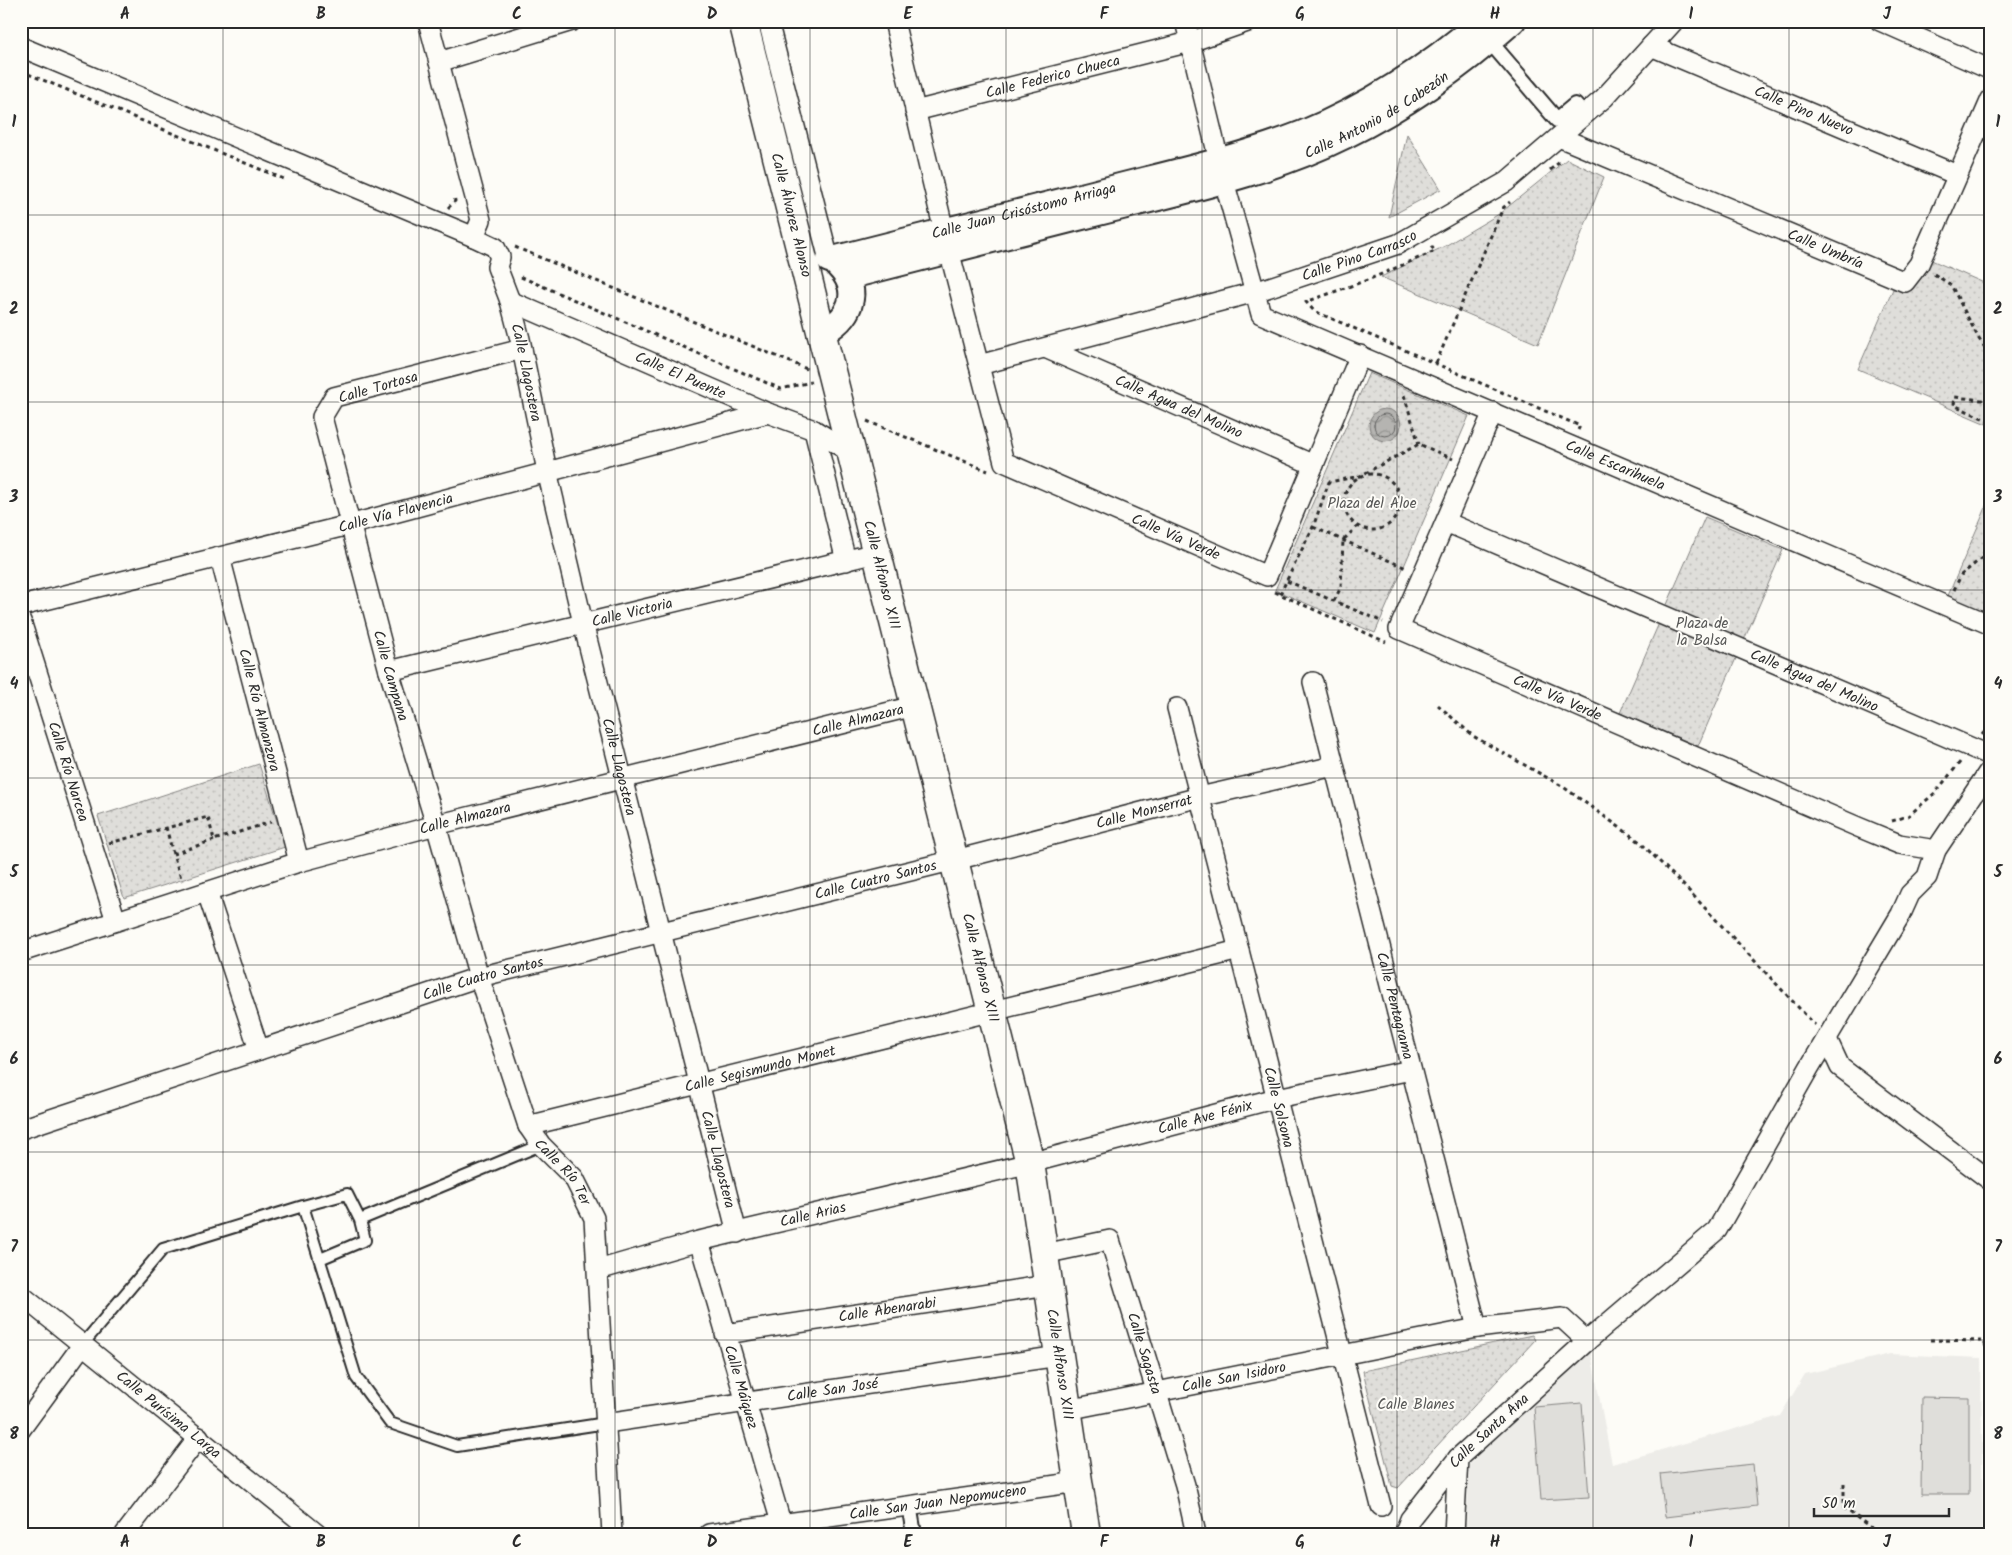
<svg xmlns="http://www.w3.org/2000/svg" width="2012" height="1555" font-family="Kalam,sans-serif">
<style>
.built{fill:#edece8}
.grass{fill:#dfdeda;stroke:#858482}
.park{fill:url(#park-dots);stroke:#858482}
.water{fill:url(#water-waves);stroke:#7e7d7b}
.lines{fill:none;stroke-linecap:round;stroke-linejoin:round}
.shore{stroke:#626261;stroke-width:1}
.service-casing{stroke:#2b2b2b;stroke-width:14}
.pedestrian-casing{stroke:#2b2b2b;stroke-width:18}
.minor-casing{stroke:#2b2b2b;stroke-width:22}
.tertiary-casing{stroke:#2b2b2b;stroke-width:28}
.primary-casing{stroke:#2b2b2b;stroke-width:31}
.path{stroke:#2b2b2b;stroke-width:3;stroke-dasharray:4 4;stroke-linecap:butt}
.service{stroke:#fdfcf7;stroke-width:10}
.pedestrian{stroke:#fdfcf7;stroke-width:14}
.minor{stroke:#fdfcf7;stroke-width:19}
.tertiary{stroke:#fdfcf7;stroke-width:24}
.primary{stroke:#fdfcf7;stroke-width:28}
.grid{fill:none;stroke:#2b2b2b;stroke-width:1;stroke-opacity:0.55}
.labels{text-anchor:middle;stroke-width:4;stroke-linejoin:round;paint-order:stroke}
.street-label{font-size:15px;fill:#2b2b2b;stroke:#fdfcf7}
.park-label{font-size:15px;fill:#585857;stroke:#fdfcf7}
.neatline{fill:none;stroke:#2b2b2b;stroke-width:2}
.grid-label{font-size:16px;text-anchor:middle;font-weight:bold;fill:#2b2b2b}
</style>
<defs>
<pattern id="park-dots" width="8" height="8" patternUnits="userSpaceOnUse" patternTransform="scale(1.25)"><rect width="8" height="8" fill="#dfdeda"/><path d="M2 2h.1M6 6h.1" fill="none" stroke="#c0bfbb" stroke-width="1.8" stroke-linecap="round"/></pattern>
<pattern id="water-waves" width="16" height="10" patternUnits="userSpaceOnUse" patternTransform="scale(1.25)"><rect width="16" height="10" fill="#b5b4b1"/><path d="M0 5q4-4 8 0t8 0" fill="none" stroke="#939390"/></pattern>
</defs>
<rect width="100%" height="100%" fill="#fdfcf7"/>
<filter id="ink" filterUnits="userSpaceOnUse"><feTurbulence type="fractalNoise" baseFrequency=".02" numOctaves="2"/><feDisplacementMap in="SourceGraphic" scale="10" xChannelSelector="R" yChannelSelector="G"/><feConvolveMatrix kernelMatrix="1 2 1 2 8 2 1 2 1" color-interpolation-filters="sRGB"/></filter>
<g filter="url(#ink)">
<path class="built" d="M1589 1343 1612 1464 1780 1416 1805 1374 1890 1354 1981 1358 1983 1534H1466L1469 1465 1557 1370Z"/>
<path class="grass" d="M1922 1397 1969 1398V1494H1921Z
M1582 1403 1589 1497 1541 1500 1534 1407Z
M1753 1464 1757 1506 1665 1517 1660 1474Z"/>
<path class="park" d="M1407 134 1441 189 1389 217Z
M1567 159 1604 177 1538 344 1381 277 1445 246 1499 214Z
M1929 259 1991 286V426L1858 369 1893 289 1905 288Z
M1369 373 1469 416 1375 633 1275 590Z
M1991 496V617L1947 598Z
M1705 517 1783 550 1698 746 1620 713Z
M259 764 285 847 124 898 98 816Z
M1532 1335 1535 1340 1398 1488 1392 1486 1363 1371Z"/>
<path class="water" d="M1369 425a16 16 0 1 1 32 0a16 16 0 1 1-32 0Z"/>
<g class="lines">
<path class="shore" d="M1374 425a11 11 0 1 1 22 0a11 11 0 1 1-22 0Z"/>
<g class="service-casing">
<path id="service" d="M303 1206 347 1194 360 1220 541 1145
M320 1259 365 1240 360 1220
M83 1344 163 1249 303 1206 356 1377 390 1423 457 1446 606 1423"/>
</g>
<g class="pedestrian-casing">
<path id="pedestrian" d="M1486 37 1557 120 1575 105 1584 115
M909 1505 914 1534"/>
</g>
<g class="minor-casing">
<g id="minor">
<path d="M428 21 481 220 474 237"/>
<path d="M768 21 829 260"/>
<path id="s1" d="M894 21 944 231 1004 462 1267 576 1360 355"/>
<path id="s2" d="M1185 21 1224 181 1261 314 1991 625"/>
<path d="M1880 21 1991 70"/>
<path id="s3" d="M1651 46 1957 175"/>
<path id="s4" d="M21 47 474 237 495 247 500 257 497 267 510 301 520 339 547 471 583 623 737 1233"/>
<path d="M439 62 572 21"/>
<path id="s5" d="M915 111 1190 42 1250 21"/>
<path id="s6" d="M1559 137 1905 282 1919 264 1991 99"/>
<path id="s7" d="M510 301 768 413 814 430 850 452"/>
<path id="s8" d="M1045 348 1314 465"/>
<path id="s9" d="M522 349 334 397 322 417 389 671 436 825 479 977 528 1126 541 1145 574 1178 594 1218 612 1534"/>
<path id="s10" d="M979 365 1255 292 1398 244 1506 182 1604 98 1674 21"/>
<path id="s11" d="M1493 412 1399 629 1858 827 1899 844 1936 850"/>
<path d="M814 430 846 561"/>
<path id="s12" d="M1446 522 1991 756"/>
<path id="s13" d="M220 557 299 862"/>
<path id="s14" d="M21 606 349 525 768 413"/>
<path id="s15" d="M21 621 116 921"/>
<path id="s16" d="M389 671 876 553"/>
<path id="s17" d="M1313 682 1477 1328"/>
<path id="s18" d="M1177 708 1381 1506"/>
<path d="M207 892 259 1050"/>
<path id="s19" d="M21 952 299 862 436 825 914 706"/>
<path d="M1827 1039 1840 1067 1991 1181"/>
<path id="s20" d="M528 1126 1239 950"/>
<path id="s21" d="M21 1129 479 977 971 856 1200 797 1334 766"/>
<path id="s22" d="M699 1241 784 1533"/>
<path id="s23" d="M1044 1254 1110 1240 1185 1485 1196 1534"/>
<path id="s24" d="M598 1270 699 1241 1030 1163 1277 1098 1411 1070"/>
<path id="s25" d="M21 1295 317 1534"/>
<path id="s26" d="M725 1334 1048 1285"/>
<path id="s27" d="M1067 1410 1477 1328 1562 1318 1587 1341"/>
<path id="s28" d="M606 1423 1059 1356"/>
<path d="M21 1429 83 1344"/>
<path d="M125 1534 199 1437"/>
<path id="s29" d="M709 1534 1078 1482"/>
<path id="s30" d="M1404 1534 1410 1519 1458 1458 1587 1341 1717 1230 1809 1068 1901 914 1910 894 1927 877 1936 850 1991 768"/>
<path d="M1454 1534 1458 1458"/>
</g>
</g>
<g class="tertiary-casing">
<g id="tertiary">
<path id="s31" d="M829 260C916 238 1002 216 1089 194 1160 175 1234 160 1303 133 1368 106 1428 67 1481 21"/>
<path id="s32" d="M847 277C938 254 1030 230 1122 207 1198 188 1275 171 1345 136 1407 106 1461 67 1513 21"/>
<path d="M820 334C849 320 864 292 838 266"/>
</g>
</g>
<g class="primary-casing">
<g id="primary">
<path id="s33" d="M743 21 1030 1163 1086 1534"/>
</g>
</g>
<path class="path" d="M21 71 284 179
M1550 170 1561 161
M448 208 455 201 454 195
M1431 246 1435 251 1370 279 1306 302 1314 311 1580 426 1578 430
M515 247 807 369
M1934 274 1951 285 1979 339 1991 356
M521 277 781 389 811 382
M1436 363 1503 208 1510 202
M1404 395 1419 444
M1991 401 1955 397 1954 405 1991 422
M867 421 988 471
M1344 502a28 28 0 1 1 56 0a28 28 0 1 1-56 0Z
M1313 527 1406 568
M1287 581 1383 622
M1954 590 1961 575 1983 557 1990 537 1988 512 1991 505
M1275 592 1386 642
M1280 594 1313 527 1329 482 1360 476 1419 444 1453 459
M1334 601 1341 587 1343 540 1358 526
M1438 705 1473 736 1562 786 1640 842 1689 891 1815 1025
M1982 735 1991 723
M1892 821 1908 816 1935 793 1961 761
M166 827 173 854 182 881
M109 843 208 817 214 840 271 822
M173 854 214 840
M1930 1340 1984 1341 1989 1356 1991 1446
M1844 1483V1508L1877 1532 1986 1534"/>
<use href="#service" class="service"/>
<use href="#pedestrian" class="pedestrian"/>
<use href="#minor" class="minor"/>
<use href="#tertiary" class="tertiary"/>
<use href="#primary" class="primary"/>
</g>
</g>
<path class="grid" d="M223 21V1534M419 21V1534M615 21V1534M810 21V1534M1006 21V1534M1202 21V1534M1397 21V1534M1593 21V1534M1789 21V1534M21 215H1991M21 402H1991M21 590H1991M21 778H1991M21 965H1991M21 1152H1991M21 1340H1991"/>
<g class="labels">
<g class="street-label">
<text dy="5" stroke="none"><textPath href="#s5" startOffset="142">Calle Federico Chueca</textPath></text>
<text dy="5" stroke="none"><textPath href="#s3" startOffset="166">Calle Pino Nuevo</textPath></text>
<text dy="5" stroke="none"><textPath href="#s32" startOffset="556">Calle Antonio de Cabezón</textPath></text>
<text dy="5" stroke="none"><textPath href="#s31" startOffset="201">Calle Juan Crisóstomo Arriaga</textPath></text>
<text dy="5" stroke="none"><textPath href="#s33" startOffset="200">Calle Álvarez Alonso</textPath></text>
<text dy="5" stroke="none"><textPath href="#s6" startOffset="289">Calle Umbría</textPath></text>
<text dy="5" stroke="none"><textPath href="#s10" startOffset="396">Calle Pino Carrasco</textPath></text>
<text dy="5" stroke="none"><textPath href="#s4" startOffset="646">Calle Llagostera</textPath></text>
<text dy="5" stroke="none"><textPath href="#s7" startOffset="186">Calle El Puente</textPath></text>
<text transform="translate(378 387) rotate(-16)" y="5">Calle Tortosa</text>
<text dy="5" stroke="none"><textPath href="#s8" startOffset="146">Calle Agua del Molino</textPath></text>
<text dy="5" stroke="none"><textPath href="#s2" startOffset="688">Calle Escarihuela</textPath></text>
<text dy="5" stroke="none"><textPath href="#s14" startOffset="386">Calle Vía Flavencia</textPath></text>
<text dy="5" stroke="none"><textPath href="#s1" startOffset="642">Calle Vía Verde</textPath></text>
<text dy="5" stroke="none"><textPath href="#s33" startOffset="571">Calle Alfonso XIII</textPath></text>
<text dy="5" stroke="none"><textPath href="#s16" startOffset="250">Calle Victoria</textPath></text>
<text dy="5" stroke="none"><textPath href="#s9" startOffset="485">Calle Campana</textPath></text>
<text dy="5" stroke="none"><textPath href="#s12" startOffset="401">Calle Agua del Molino</textPath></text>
<text dy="5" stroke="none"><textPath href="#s11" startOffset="409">Calle Vía Verde</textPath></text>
<text dy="5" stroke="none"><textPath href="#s13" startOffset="158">Calle Río Almanzora</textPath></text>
<text dy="5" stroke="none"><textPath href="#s19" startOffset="869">Calle Almazara</textPath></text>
<text dy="5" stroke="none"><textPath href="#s4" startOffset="1051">Calle Llagostera</textPath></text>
<text dy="5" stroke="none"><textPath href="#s15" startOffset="158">Calle Río Narcea</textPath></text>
<text dy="5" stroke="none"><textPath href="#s21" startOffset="1168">Calle Monserrat</textPath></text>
<text dy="5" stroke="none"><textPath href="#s19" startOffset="464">Calle Almazara</textPath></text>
<text dy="5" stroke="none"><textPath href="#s21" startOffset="891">Calle Cuatro Santos</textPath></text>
<text dy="5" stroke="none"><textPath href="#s33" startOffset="976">Calle Alfonso XIII</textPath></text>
<text dy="5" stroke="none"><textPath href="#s21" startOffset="486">Calle Cuatro Santos</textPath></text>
<text dy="5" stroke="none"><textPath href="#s17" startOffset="334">Calle Pentagrama</textPath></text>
<text dy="5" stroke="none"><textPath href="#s20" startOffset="239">Calle Segismundo Monet</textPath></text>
<text dy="5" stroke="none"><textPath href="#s18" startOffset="412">Calle Solsona</textPath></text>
<text dy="5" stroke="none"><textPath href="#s24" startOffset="626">Calle Ave Fénix</textPath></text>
<text dy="5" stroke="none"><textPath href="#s4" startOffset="1456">Calle Llagostera</textPath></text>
<text dy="5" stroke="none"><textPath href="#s9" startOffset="1014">Calle Río Ter</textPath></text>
<text dy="5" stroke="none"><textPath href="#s24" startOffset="222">Calle Arias</textPath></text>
<text dy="5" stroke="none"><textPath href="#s26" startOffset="164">Calle Abenarabi</textPath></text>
<text dy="5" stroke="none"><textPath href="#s23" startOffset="186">Calle Sagasta</textPath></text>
<text dy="5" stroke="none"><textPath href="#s33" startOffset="1381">Calle Alfonso XIII</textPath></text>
<text dy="5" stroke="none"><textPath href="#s27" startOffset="170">Calle San Isidoro</textPath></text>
<text dy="5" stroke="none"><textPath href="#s22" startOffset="152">Calle Máiquez</textPath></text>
<text dy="5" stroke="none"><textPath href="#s28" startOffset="229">Calle San José</textPath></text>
<text dy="5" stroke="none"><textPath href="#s25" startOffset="190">Calle Purísima Larga</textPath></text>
<text dy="5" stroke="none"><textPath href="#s30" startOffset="135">Calle Santa Ana</textPath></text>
<text dy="5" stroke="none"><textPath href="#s29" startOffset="231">Calle San Juan Nepomuceno</textPath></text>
</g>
<g class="park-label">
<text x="1372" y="508">Plaza del Aloe</text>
<text x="1702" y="628">Plaza de<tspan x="1702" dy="17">la Balsa</tspan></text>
<text x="1416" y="1409">Calle Blanes</text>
</g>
</g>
<rect width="2012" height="1555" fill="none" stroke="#fdfcf7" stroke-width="55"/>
<path d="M1814 1508v8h135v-8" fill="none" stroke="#2b2b2b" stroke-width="2.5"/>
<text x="1822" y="1508" font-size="15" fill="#2b2b2b" stroke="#fdfcf7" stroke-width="4" paint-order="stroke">50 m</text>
<rect x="28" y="28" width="1956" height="1500" class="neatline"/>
<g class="grid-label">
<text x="125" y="19">A</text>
<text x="321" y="19">B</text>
<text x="517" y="19">C</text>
<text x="712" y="19">D</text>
<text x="908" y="19">E</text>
<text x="1104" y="19">F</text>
<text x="1300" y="19">G</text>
<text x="1495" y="19">H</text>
<text x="1691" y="19">I</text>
<text x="1887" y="19">J</text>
<text x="14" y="127">1</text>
<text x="1998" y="127">1</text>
<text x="14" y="314">2</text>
<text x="1998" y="314">2</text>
<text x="14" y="502">3</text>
<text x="1998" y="502">3</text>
<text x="14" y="689">4</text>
<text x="1998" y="689">4</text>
<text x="14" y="877">5</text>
<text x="1998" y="877">5</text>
<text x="14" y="1064">6</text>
<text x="1998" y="1064">6</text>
<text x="14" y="1252">7</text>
<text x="1998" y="1252">7</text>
<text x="14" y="1439">8</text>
<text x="1998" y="1439">8</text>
<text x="125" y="1547">A</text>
<text x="321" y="1547">B</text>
<text x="517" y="1547">C</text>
<text x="712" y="1547">D</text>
<text x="908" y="1547">E</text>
<text x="1104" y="1547">F</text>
<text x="1300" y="1547">G</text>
<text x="1495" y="1547">H</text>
<text x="1691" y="1547">I</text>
<text x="1887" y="1547">J</text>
</g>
</svg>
